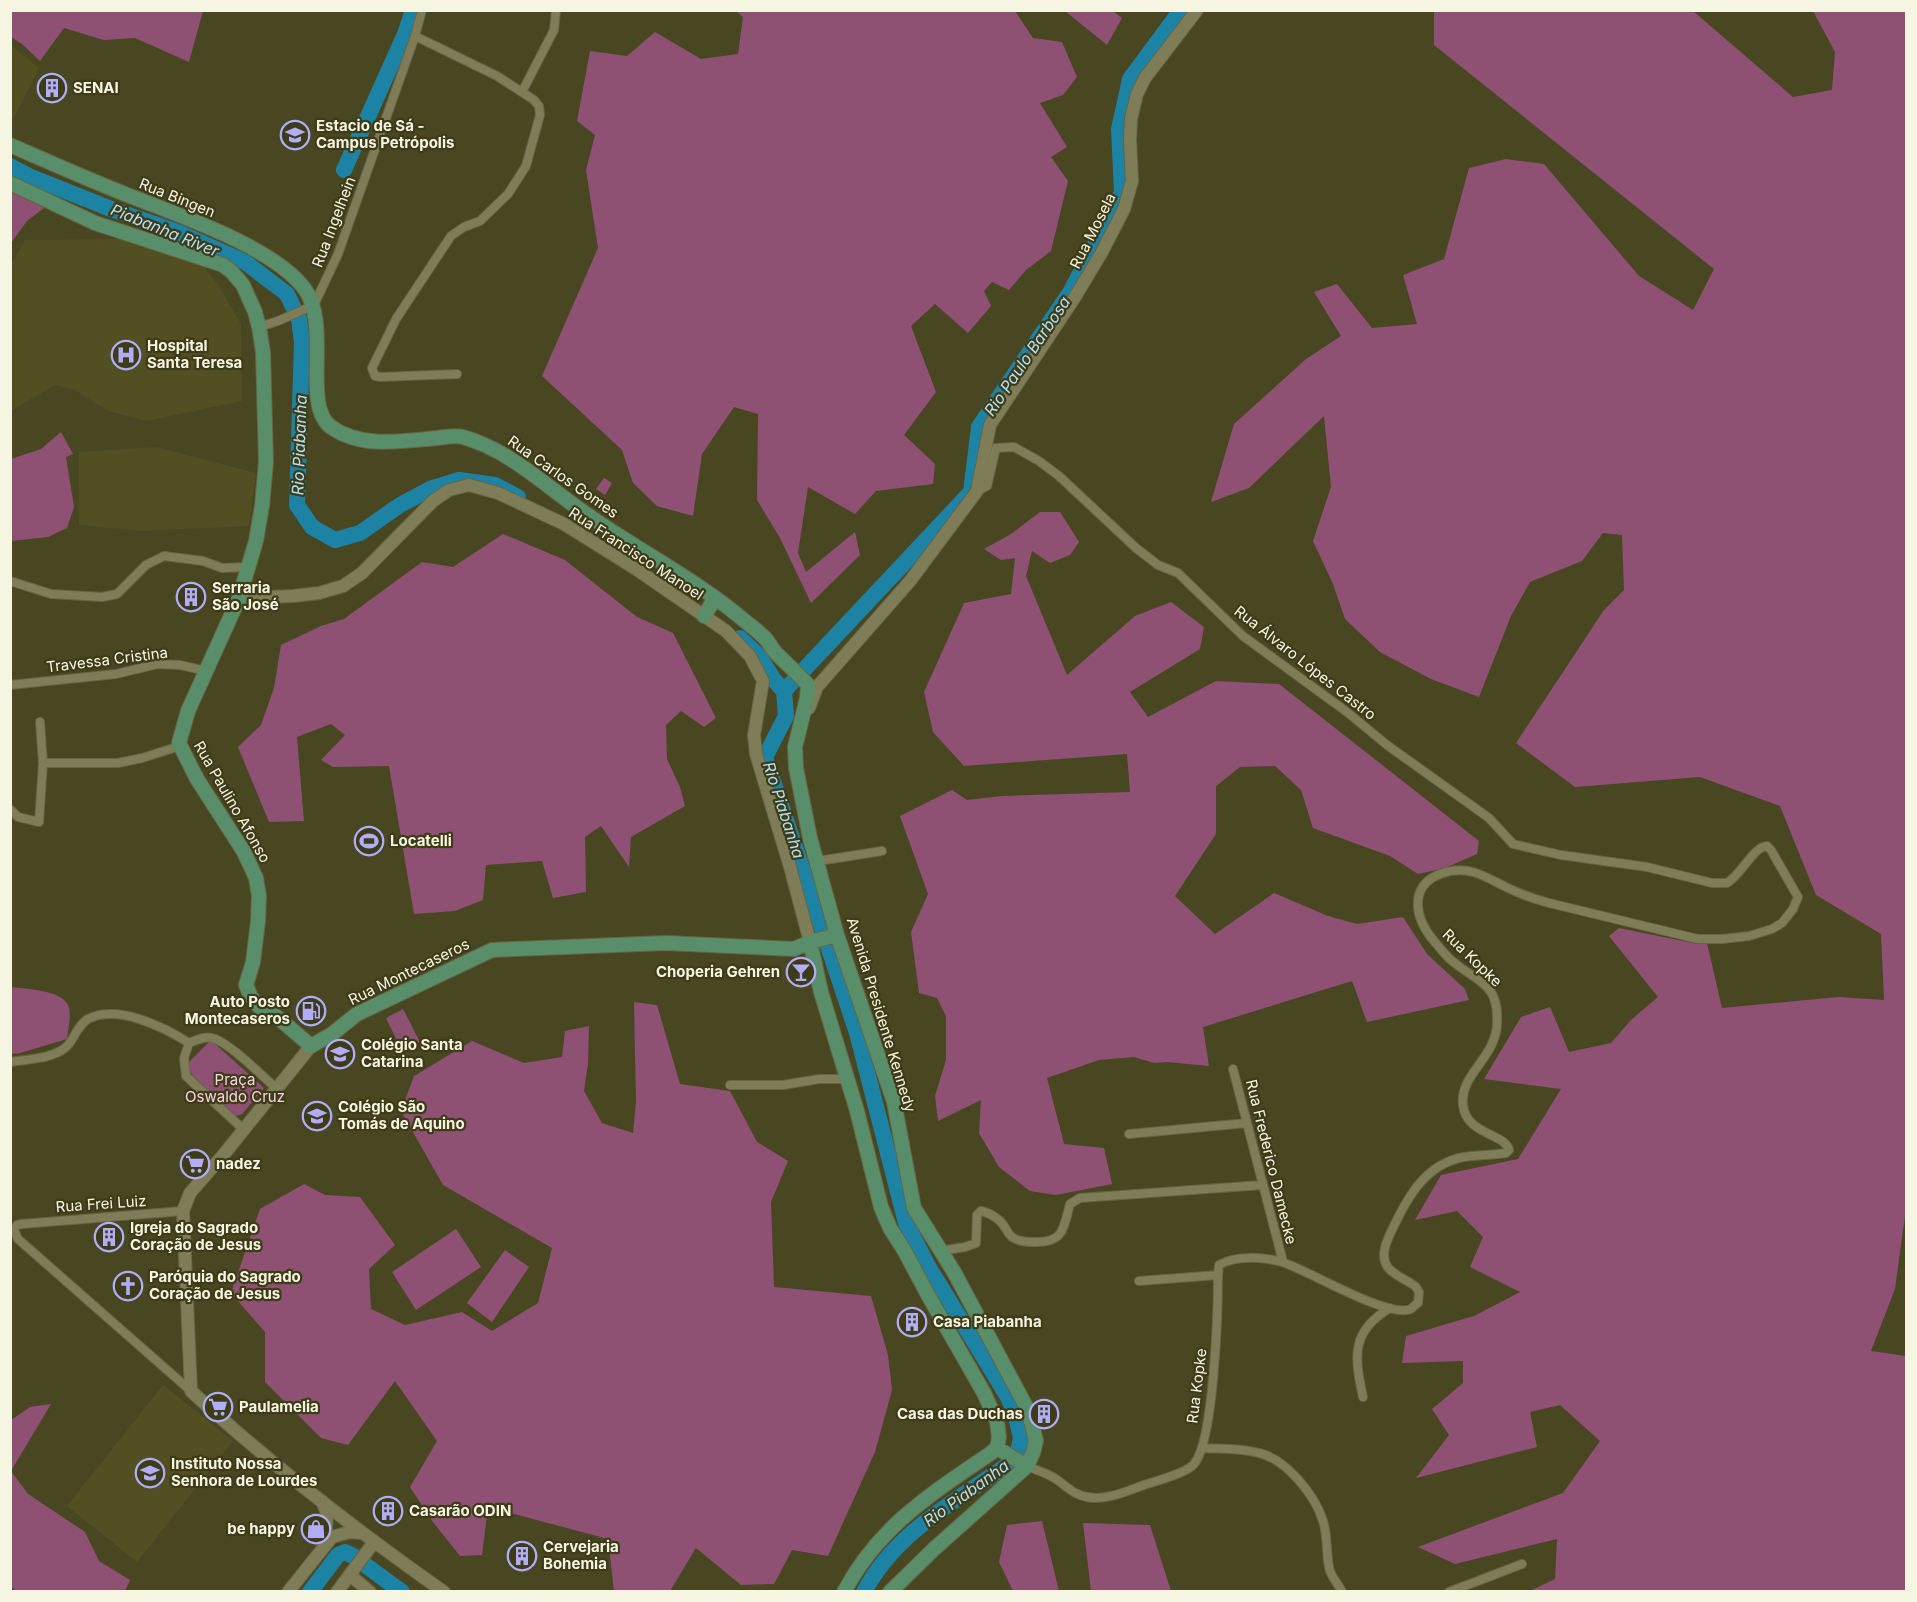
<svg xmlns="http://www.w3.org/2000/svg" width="1917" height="1602" font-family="Inter,sans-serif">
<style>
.built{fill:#524f22}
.green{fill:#8e5173}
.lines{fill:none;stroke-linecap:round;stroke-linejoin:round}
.river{stroke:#1d83a5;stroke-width:16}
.street-casing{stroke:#676544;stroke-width:10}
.secondary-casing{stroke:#676544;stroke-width:14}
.primary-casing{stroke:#676544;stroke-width:16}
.street{stroke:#7f7d57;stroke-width:8}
.secondary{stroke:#7f7d57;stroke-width:12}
.primary{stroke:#598e6b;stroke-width:14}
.labels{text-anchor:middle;stroke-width:4.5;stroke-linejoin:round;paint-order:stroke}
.poi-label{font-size:15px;font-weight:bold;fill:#f6f5e1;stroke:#3e3c18;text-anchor:start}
.street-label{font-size:15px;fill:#f6f5e1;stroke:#3e3c18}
.park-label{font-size:15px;fill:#f9d0e5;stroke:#3e3c18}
.water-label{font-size:16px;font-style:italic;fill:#b4e0f3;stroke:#3e3c18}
</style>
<rect width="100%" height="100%" fill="#494722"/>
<path class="built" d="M11 45 39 68 11 123Z
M126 239 198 260 219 286 241 324 242 401 147 421 108 411 73 389 55 385 11 411V265L25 240Z
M156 447 256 473 249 526 141 531 79 525V452Z
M163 1385 233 1441 137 1562 67 1506Z"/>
<path class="green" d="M10 11 11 10 203 11 189 62 135 38 104 40 64 28 40 61 22 44 11 37Z
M736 11H1015L1033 38 1062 42 1077 77 1063 95 1040 103 1067 147 1051 157 1068 181 1051 251 1026 270 1009 290 992 282 984 291 991 306 968 333 935 304 911 326 936 392 904 435 935 464 933 484 876 491 855 514 808 487 798 553 806 572 855 532 860 555 811 603 780 538 757 500 758 414 734 407 702 454 693 516 657 506 633 483 622 450 542 376 598 248 586 170 595 135 577 121 590 51 627 56 655 32 701 59 738 54 743 17Z
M1065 11H1113L1122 18 1107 45Z
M1434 11H1693L1793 97 1832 90 1835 52 1813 11H1906V1208L1895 1289 1871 1351 1906 1356V1591H1530L1555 1579 1557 1539 1455 1564 1418 1547 1563 1493 1600 1441 1560 1405 1530 1412 1537 1447 1416 1478 1449 1435 1432 1409 1463 1383V1361L1402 1363 1406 1336 1474 1316 1520 1292 1470 1267 1483 1237 1457 1211 1415 1220 1441 1175 1518 1159 1561 1089 1484 1079 1521 1017 1550 1007 1569 1052 1611 1043 1631 1020 1658 997 1609 936 1619 928 1698 944 1707 943 1722 1008 1839 997 1884 1000 1881 934 1816 895 1780 806 1700 777 1575 787 1516 743 1604 610 1624 590 1622 535 1603 533 1582 561 1530 582 1511 616 1479 697 1431 679 1380 652 1345 619 1333 584 1313 541 1331 487 1324 416 1249 488 1211 502 1234 424 1306 359 1341 336 1314 292 1337 284 1372 328 1417 324 1403 275 1444 259 1469 168 1506 159 1544 164 1639 276 1693 310 1714 269 1434 45Z
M11 189 44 208 27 221 11 243Z
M61 432 73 454 66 457 74 507 67 528 48 537 11 541V459L41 449Z
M604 478 612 483 605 495 596 489Z
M1040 512H1060L1079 542 1070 555 1050 563 1032 551 1026 576 1067 675 1135 616 1171 602 1204 627 1200 649 1130 692 1148 717 1216 681 1279 684 1479 841 1477 854 1445 868 1418 874 1390 856 1313 828 1301 790 1275 766 1240 767 1216 786V834L1175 896 1215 934 1274 893 1328 916 1357 924 1403 917 1427 954 1465 989 1469 1000 1367 1022 1352 981 1203 1027 1209 1066 1168 1062 1154 1063 1134 1057 1099 1060 1047 1078 1064 1144 1104 1148 1112 1184 1056 1195 1030 1191 999 1167 979 1133 981 1100 938 1121 935 1096 946 1060V1016L937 998 919 993 911 932 928 894 900 816 952 790 967 800 1002 796 1130 792 1127 754 964 766 933 732 924 692 964 603 1011 594 1015 558 1001 560 984 549 1011 534Z
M503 534 565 560 637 617 673 633 716 718 704 727 681 711 666 725 667 759 680 787 685 806 631 837 629 867 601 826 585 837 586 892 553 898 542 861 486 865 483 900 455 911 414 914 389 766 333 767 321 760 345 735 331 724 297 737 304 821 269 822 238 747 261 725 274 688 281 645 321 626 344 619 422 562 453 567Z
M10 987C26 989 61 990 68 1005 72 1014 68 1029 67 1039L20 1053 11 1054Z
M634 1002 657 1005 680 1084 730 1091 757 1142 788 1161 771 1202 774 1287 871 1296 888 1355 892 1390 875 1452 828 1556 792 1550 774 1584 741 1585 696 1548 670 1591H614L608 1539 488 1507 482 1555 460 1556 433 1522 410 1487 437 1441 395 1381 348 1445 321 1438 265 1382V1332L231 1293 260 1209 304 1184 325 1195 360 1197 395 1245 369 1269 371 1309 405 1325 462 1312 492 1331 538 1303 552 1248 443 1185 401 1111 414 1076 472 1041 524 1063 562 1057 565 1031 589 1026 588 1063 584 1091 602 1123 633 1133 636 1102Z
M403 1009 420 1042 402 1051 386 1018Z
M209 1042H213L264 1088 242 1114 236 1116C218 1105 193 1085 188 1065L189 1062Z
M456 1229 481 1267 416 1310 392 1272Z
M505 1250 529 1267 492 1322 467 1303Z
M51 1404 11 1471 28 1494 85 1532 99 1561 130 1580 125 1591H16L11 1586V1420L30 1407Z
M1042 1521 1059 1591H1013L999 1562 1007 1525Z
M1083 1523 1150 1525 1171 1591H1091Z"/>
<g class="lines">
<path class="river" d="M10 166 31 177 111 209 178 232 245 262 287 294 299 319 302 342 297 505 312 527 335 540 360 533 400 505 430 489 459 480 495 485 518 497
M344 170 405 34 413 10
M740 638 759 656 774 680 784 691 786 716 765 757 857 1033 906 1223 928 1266 1008 1397 1016 1417 1021 1438 1018 1452 1006 1466C955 1501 894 1534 864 1592
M784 691 971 492 979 427 1071 291 1122 193 1119 129 1130 79 1181 10
M310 1592 338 1555 345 1552 353 1556 402 1592"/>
<g class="street-casing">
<path id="street" d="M415 36 497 76 534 100 539 106 540 115 526 166 508 194 480 221 464 227 451 236 396 319 372 368 375 376 381 377 457 374
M522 92 554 30 556 10
M259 327 278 321 314 305 338 254 415 36 422 10
M977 491 987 486 996 448 1014 447 1039 461 1059 476 1136 548 1158 565 1178 573 1243 636 1347 712 1387 745 1489 818 1513 844 1561 855 1647 867 1712 883H1727C1742 874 1753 847 1767 846L1771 850 1798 897 1793 909 1782 923 1772 929 1749 936 1722 939H1698L1549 903C1534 899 1520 894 1506 887 1495 882 1484 875 1473 872 1453 867 1425 874 1419 895 1415 912 1423 928 1434 941 1441 949 1447 958 1456 964 1468 974 1487 982 1493 996 1497 1004 1497 1011 1497 1019 1499 1057 1459 1073 1463 1105 1466 1135 1505 1133 1509 1150L1506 1153C1492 1155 1477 1155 1464 1157 1425 1164 1407 1198 1392 1230 1387 1240 1380 1255 1387 1266 1392 1275 1408 1280 1416 1287L1419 1292 1418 1303C1416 1304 1412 1308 1411 1309 1388 1319 1308 1270 1282 1262 1264 1257 1236 1255 1219 1265L1218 1275C1218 1310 1214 1441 1194 1464 1187 1473 1156 1481 1144 1485 1127 1491 1106 1501 1087 1497 1074 1495 1066 1486 1056 1479 1047 1473 1036 1470 1027 1466
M10 581 51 594 102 597 117 594 146 565 164 556 203 561 222 568 249 567
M10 685 116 674 158 664 180 665 206 671
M43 763H118L142 758 180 746
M10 809 18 817 39 822 43 763 40 722
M818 861 882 851
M10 1062C27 1059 51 1059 65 1048 74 1041 77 1025 88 1019 118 1004 164 1027 189 1043
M1233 1069 1283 1262
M730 1085H783L819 1079H847
M243 1129 186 1076 184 1058 189 1043C197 1040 205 1036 212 1038 229 1042 262 1076 276 1088
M1129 1134 1247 1123
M183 1211 22 1224 17 1225 14 1230 18 1239 191 1391
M940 1251 965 1247 976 1243 977 1215 981 1211C988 1212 1000 1219 1004 1226 1007 1230 1007 1233 1012 1237 1017 1241 1027 1242 1034 1242 1064 1243 1063 1229 1070 1204L1080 1198 1262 1185
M1139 1281 1218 1275
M1363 1397C1354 1356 1351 1331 1390 1308
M1203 1448C1221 1449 1241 1448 1259 1453 1286 1459 1315 1495 1323 1521 1328 1537 1326 1552 1329 1567 1330 1576 1338 1583 1342 1592
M1449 1592 1522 1564"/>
</g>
<g class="secondary-casing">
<path id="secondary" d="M239 598 293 596 319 593 343 586 362 573 433 501 449 490 469 485 498 493 564 524 636 569 726 631 750 656 763 681 754 735 756 754 790 867 810 942
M809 708 817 687 910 581 977 491 990 425 1075 297 1102 252 1124 209 1132 181 1130 140 1131 119 1137 94 1145 78 1197 10
M311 1046 225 1153 190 1193 183 1211 191 1391C270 1464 356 1530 444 1592
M322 1501 327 1513 325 1543
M350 1575 370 1592
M288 1592 332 1537 350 1532 361 1533
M337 1592 374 1542"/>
</g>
<g class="primary-casing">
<path id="primary" d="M10 145C49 162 87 179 125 194 175 214 272 246 304 288 332 324 301 405 331 427 362 449 402 441 437 438 445 437 455 435 463 437 509 450 543 484 582 511 635 549 696 579 746 622 753 627 760 633 766 639 770 644 773 651 778 655 788 665 798 674 808 685L807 698 795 747 796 768 810 838 837 935 894 1102 914 1208 954 1272 1029 1412 1036 1441 1033 1453 1027 1466 934 1549 890 1592
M10 183 95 223 223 265 231 271 243 285 255 312 259 327 263 352 266 462 262 506 256 541 239 598 188 711 179 743 197 779 244 852 256 878 259 896 258 921 253 962 246 985 251 997 261 1009 276 1016 311 1046 332 1034 357 1014 492 950 666 943 794 949 810 942 837 935
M704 616 715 598
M810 942 821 992 857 1111 881 1207 890 1228 904 1250 928 1295 984 1393 997 1422 999 1437 997 1448 991 1453C931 1494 879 1526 844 1592
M997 1448 1027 1466"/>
</g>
<use href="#street" class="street"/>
<use href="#secondary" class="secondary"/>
<use href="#primary" class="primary"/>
</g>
<defs>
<g id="building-ring" transform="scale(1.5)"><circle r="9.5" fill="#3e3c18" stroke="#b2adf9" stroke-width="1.5"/><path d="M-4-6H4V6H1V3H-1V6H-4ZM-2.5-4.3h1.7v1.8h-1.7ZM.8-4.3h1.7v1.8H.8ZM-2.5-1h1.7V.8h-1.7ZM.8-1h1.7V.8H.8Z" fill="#b2adf9"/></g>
<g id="university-ring" transform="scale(1.5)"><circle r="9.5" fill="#3e3c18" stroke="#b2adf9" stroke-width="1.5"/><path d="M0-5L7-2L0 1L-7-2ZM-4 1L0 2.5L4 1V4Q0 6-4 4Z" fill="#b2adf9"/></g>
<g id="hospital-ring" transform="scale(1.5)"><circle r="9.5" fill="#3e3c18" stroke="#b2adf9" stroke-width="1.5"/><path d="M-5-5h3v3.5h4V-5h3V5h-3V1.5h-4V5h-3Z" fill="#b2adf9"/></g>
<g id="stadium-ring" transform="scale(1.5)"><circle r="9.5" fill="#3e3c18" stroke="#b2adf9" stroke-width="1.5"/><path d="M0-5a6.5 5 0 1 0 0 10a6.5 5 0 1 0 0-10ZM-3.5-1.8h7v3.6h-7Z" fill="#b2adf9"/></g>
<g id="bar-ring" transform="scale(1.5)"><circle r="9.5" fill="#3e3c18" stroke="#b2adf9" stroke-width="1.5"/><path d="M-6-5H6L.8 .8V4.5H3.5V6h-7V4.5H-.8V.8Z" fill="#b2adf9"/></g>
<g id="fuel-ring" transform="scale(1.5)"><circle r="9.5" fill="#3e3c18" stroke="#b2adf9" stroke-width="1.5"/><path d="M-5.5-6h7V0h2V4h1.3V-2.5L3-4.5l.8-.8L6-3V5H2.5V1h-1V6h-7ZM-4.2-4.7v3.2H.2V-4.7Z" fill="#b2adf9"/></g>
<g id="school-ring" transform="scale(1.5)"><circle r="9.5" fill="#3e3c18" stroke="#b2adf9" stroke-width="1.5"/><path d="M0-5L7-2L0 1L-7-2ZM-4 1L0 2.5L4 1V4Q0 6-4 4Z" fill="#b2adf9"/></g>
<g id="supermarket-ring" transform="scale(1.5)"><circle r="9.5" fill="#3e3c18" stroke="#b2adf9" stroke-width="1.5"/><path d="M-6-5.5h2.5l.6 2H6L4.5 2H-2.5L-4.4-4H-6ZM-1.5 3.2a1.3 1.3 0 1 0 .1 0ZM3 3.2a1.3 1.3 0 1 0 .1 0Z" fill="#b2adf9"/></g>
<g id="church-ring" transform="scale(1.5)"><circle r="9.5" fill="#3e3c18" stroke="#b2adf9" stroke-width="1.5"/><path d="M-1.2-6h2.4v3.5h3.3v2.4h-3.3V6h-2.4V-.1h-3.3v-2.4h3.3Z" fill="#b2adf9"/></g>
<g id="shop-ring" transform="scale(1.5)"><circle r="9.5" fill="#3e3c18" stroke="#b2adf9" stroke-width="1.5"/><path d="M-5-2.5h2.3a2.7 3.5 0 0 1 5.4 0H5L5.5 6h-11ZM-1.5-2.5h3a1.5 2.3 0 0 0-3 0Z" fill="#b2adf9"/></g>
</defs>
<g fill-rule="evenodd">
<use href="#building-ring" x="52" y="88"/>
<use href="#university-ring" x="295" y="135"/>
<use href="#hospital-ring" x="126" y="355"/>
<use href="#building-ring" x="191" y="597"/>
<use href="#stadium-ring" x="369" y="841"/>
<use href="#bar-ring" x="801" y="972"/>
<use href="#fuel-ring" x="311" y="1011"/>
<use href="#school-ring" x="340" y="1054"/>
<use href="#school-ring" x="317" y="1116"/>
<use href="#supermarket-ring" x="195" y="1164"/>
<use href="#building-ring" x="109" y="1237"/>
<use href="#church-ring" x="128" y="1286"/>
<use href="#building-ring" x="912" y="1322"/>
<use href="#supermarket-ring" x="218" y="1407"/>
<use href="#building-ring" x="1044" y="1414"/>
<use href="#school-ring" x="150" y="1473"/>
<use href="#building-ring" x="388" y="1511"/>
<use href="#shop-ring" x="316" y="1529"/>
<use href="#building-ring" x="522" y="1556"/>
</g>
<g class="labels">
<g class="poi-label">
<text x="73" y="93">SENAI</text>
<text x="316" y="131">Estacio de Sá -<tspan x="316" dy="17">Campus Petrópolis</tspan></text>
<text x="147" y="351">Hospital<tspan x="147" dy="17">Santa Teresa</tspan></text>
<text x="212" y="593">Serraria<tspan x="212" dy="17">São José</tspan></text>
<text x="390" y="846">Locatelli</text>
<text x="780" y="977" text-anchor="end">Choperia Gehren</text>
<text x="290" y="1007" text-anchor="end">Auto Posto<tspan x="290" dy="17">Montecaseros</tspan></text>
<text x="361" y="1050">Colégio Santa<tspan x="361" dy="17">Catarina</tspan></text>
<text x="338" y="1112">Colégio São<tspan x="338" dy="17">Tomás de Aquino</tspan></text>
<text x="216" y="1169">nadez</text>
<text x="130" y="1233">Igreja do Sagrado<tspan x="130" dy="17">Coração de Jesus</tspan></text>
<text x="149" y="1282">Paróquia do Sagrado<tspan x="149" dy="17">Coração de Jesus</tspan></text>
<text x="933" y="1327">Casa Piabanha</text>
<text x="239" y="1412">Paulamelia</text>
<text x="1023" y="1419" text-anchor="end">Casa das Duchas</text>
<text x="171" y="1469">Instituto Nossa<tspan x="171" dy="17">Senhora de Lourdes</tspan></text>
<text x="409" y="1516">Casarão ODIN</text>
<text x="295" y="1534" text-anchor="end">be happy</text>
<text x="543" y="1552">Cervejaria<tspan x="543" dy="17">Bohemia</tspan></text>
</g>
<g class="street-label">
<text transform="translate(177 198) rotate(22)" y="5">Rua Bingen</text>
<text transform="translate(334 222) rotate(-69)" y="5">Rua Ingelhein</text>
<text transform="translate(1093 231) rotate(-63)" y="5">Rua Mosela</text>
<text transform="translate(563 477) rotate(35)" y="5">Rua Carlos Gomes</text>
<text transform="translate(636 554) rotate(33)" y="5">Rua Francisco Manoel</text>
<text transform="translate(107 660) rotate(-7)" y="5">Travessa Cristina</text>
<text transform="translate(1305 663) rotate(38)" y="5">Rua Álvaro Lópes Castro</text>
<text transform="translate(232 802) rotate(60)" y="5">Rua Paulino Afonso</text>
<text transform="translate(1472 958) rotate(44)" y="5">Rua Kopke</text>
<text transform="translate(409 972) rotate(-26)" y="5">Rua Montecaseros</text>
<text transform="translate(881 1015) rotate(73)" y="5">Avenida Presidente Kennedy</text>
<text transform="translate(1271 1162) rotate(76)" y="5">Rua Frederico Damecke</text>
<text transform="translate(101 1204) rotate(-4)" y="5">Rua Frei Luiz</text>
<text transform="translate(1197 1386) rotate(-83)" y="5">Rua Kopke</text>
</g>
<g class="park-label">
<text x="235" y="1085">Praça<tspan x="235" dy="17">Oswaldo Cruz</tspan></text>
</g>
<g class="water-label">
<text transform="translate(165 230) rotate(22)" y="6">Piabanha River</text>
<text transform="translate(1027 356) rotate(-56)" y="6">Rio Paulo Barbosa</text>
<text transform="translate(299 445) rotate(-88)" y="6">Rio Piabanha</text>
<text transform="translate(784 810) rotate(72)" y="6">Rio Piabanha</text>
<text transform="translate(966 1493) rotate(-36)" y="6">Rio Piabanha</text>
</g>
</g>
<rect width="1917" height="1602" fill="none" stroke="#f6f5e1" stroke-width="24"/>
</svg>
